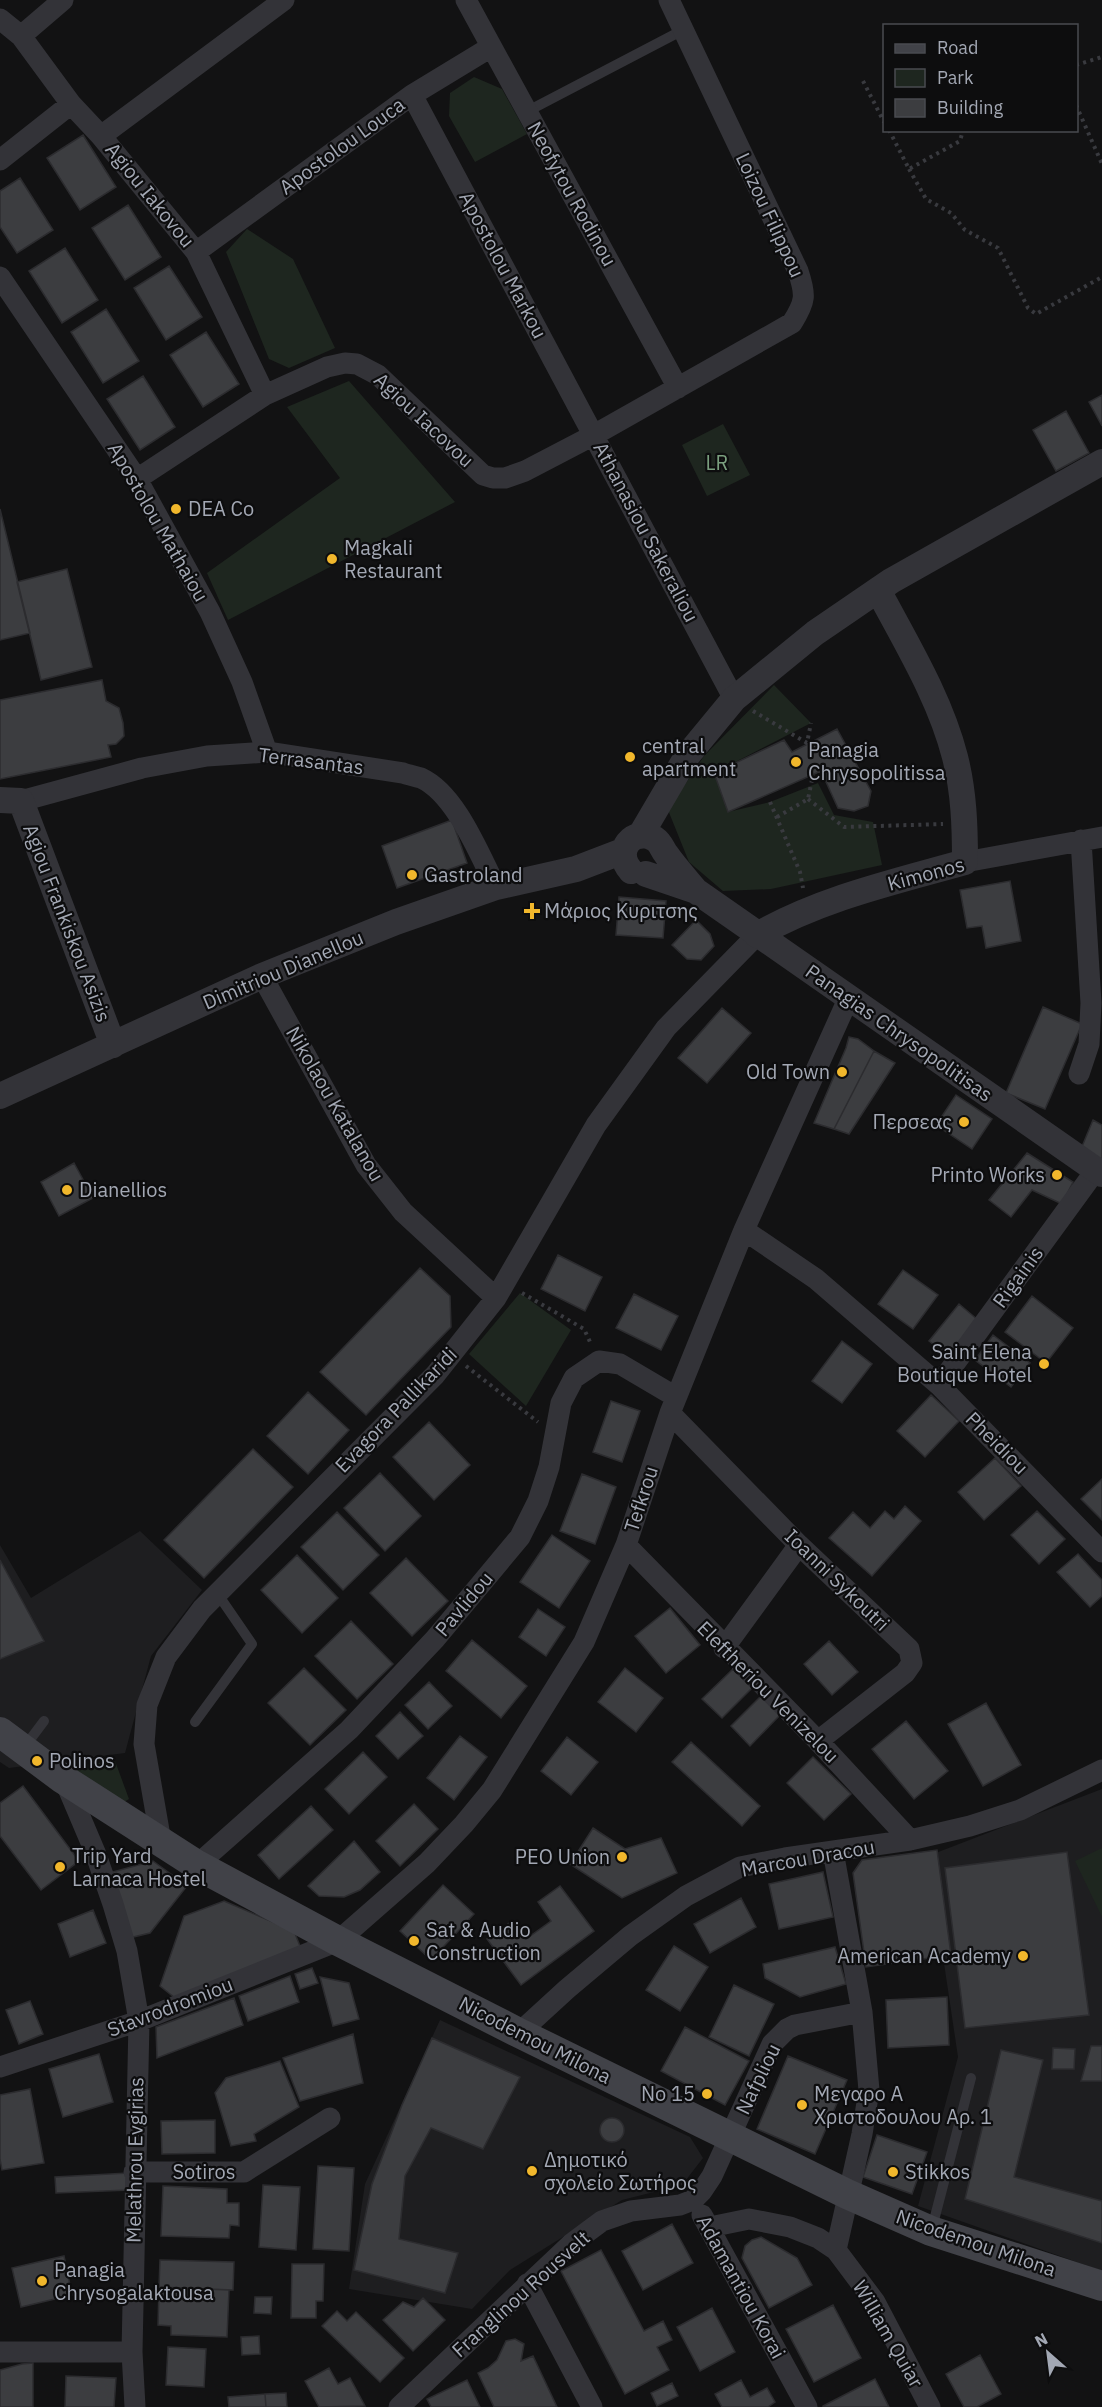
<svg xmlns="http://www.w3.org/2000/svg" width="1102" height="2407" font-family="'IBM Plex Sans',sans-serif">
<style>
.built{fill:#1e1e20}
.green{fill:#1e261f}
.building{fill:#3c3d40;stroke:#2c2c2f;stroke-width:1.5}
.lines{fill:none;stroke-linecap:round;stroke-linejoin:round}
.path{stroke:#393a3f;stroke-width:4;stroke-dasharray:3 4.5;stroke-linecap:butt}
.service{stroke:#333338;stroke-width:10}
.minor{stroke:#333338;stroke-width:21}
.tertiary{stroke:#333338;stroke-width:26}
.secondary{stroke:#414248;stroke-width:30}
.poi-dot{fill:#f1b72c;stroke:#0d0d0e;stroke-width:2}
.labels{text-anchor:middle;stroke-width:4.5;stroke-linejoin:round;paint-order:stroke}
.street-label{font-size:20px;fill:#a3a8b4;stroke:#0d0d0e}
.park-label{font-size:20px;fill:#7a9f7e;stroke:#0d0d0e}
.poi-label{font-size:20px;fill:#a3a8b4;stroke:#0d0d0e;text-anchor:start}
</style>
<rect width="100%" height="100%" fill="#121213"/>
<path class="built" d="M140 1531 202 1590 151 1656 125 1753 9 1768 0 1762V1545L31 1598Z
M1102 1789V2271L918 2206 958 2057 928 1856Z
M440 2020 690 2137 703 2158 682 2185 622 2200 510 2270 472 2309 349 2289 365 2184Z"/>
<path class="green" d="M474 77 502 89 527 134 475 162 449 116 450 93Z
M247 229 293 259 335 348 289 368 269 359 226 252Z
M349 381 455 502 228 620 207 573 340 478 287 407Z
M723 424 750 475 707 496 682 445Z
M774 685 811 723 714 773 728 812 770 802 818 783 834 815 873 822 882 865 771 889 723 891 689 862 668 810 704 756Z
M520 1293 571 1330 526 1406 469 1354Z
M115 1761 129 1799 116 1807 66 1767Z
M1102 1848V1917L1075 1861Z"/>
<path class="building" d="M83 135 116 187 80 210 47 158Z
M20 178 53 230 17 253 0 227V191Z
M128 205 161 257 125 280 92 228Z
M65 248 98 300 62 323 29 271Z
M169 266 202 317 166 340 134 288Z
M106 309 139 361 103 383 71 332Z
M206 332 239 384 203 407 170 355Z
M143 376 175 427 140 450 107 399Z
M1102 395V426L1089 402Z
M1066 411 1089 453 1056 471 1033 430Z
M0 509 30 633 0 640Z
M67 569 92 667 41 680 17 582Z
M102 680 106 701 119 708 123 723 124 736 116 744 108 745 111 757 0 779V700Z
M837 729 871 791 868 806 854 811 838 808 821 771 728 812 714 773 784 740 792 752Z
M452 820 467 863 397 888 382 846Z
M1010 881 1021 941 986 948 982 926 967 928 960 890Z
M619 897 666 901 663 938 616 935Z
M696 920 710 934 714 946 701 960 687 959 672 945Z
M1043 1007 1082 1024 1045 1109 1006 1093Z
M722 1008 751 1033 707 1083 678 1058Z
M849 1037 858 1039 874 1051 834 1129 814 1123 846 1048Z
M874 1051 895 1063 849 1134 834 1129Z
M956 1095 992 1119 972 1149 936 1125Z
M1093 1120 1102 1125V1164L1081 1149Z
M1027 1153 1073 1182 1062 1204 1032 1190 1011 1217 989 1200Z
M74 1163 93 1198 59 1216 41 1182Z
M558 1255 602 1277 585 1311 541 1289Z
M420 1268 450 1296 451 1327 366 1415 320 1372Z
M903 1270 938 1295 913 1329 878 1304Z
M634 1294 678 1316 661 1350 616 1328Z
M1032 1296 1073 1328 1046 1363 1005 1332Z
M959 1304 978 1320 948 1356 929 1341Z
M993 1335 1030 1363 1011 1387 975 1360Z
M842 1341 872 1364 842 1403 812 1381Z
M308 1392 349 1430 308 1474 267 1436Z
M931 1395 959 1421 925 1457 897 1431Z
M611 1401 640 1411 622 1462 593 1452Z
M429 1422 470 1465 434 1500 393 1457Z
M253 1449 293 1487 204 1578 164 1540Z
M995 1458 1021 1486 984 1520 958 1492Z
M380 1473 421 1516 385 1551 344 1508Z
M582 1474 616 1487 595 1544 560 1531Z
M1102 1479V1520L1081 1499Z
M905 1506 921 1521 872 1576 829 1538 853 1512 870 1528 885 1511 894 1519Z
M1037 1511 1065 1539 1039 1564 1011 1535Z
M337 1512 379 1555 343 1590 301 1547Z
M552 1535 590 1561 559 1608 520 1582Z
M1078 1554 1102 1580V1596L1090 1607 1057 1572Z
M297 1555 338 1598 302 1633 261 1590Z
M406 1558 448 1601 412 1636 370 1593Z
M0 1560 44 1641 0 1659Z
M670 1608 700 1645 666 1673 635 1636Z
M538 1609 565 1627 546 1656 519 1637Z
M351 1621 393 1664 357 1699 315 1656Z
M472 1640 527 1686 501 1718 446 1671Z
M829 1641 858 1672 832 1695 804 1664Z
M304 1668 346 1710 310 1745 268 1703Z
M625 1668 663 1698 636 1732 598 1702Z
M733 1669 752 1688 722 1718 702 1699Z
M429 1682 452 1706 428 1729 405 1705Z
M761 1696 780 1715 750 1746 731 1726Z
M986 1703 1021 1765 983 1786 948 1724Z
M400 1712 423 1736 398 1759 376 1736Z
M906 1721 948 1771 914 1799 872 1749Z
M460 1736 487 1757 454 1800 427 1778Z
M567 1737 598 1762 571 1795 541 1771Z
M691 1742 760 1806 742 1826 672 1762Z
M363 1752 387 1777 349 1814 325 1789Z
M813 1757 851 1794 824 1820 787 1783Z
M23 1786 79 1861 41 1890 0 1836V1803Z
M414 1804 438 1829 400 1866 376 1841Z
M311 1806 333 1830 279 1879 258 1855Z
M593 1828 625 1849 661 1838 677 1873 622 1898 570 1864Z
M354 1841 380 1872 360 1890 344 1897 319 1896 308 1886Z
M937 1850 951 1955 866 1967 853 1873 862 1860Z
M1067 1852 1089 2015 965 2028 945 1868Z
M153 1861 187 1886 150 1933 129 1938 109 1873Z
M823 1872 833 1917 779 1929 769 1884Z
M443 1885 474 1914 431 1960 400 1931Z
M560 1886 594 1931 521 1985 487 1939 512 1921 526 1939 551 1921 538 1902Z
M741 1898 756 1927 710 1953 694 1924Z
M224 1901 294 1931 302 1951 175 1998 160 1986 184 1916Z
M93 1910 106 1943 70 1957 58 1924Z
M674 1946 708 1967 680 2011 646 1990Z
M835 1947 846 1984 800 1997 765 1978 763 1964Z
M312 1968 318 1983 300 1989 295 1974Z
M290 1976 299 2002 248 2021 239 1996Z
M320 1977 349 1983 359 2019 333 2026Z
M734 1985 774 2004 749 2056 709 2037Z
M947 1997 949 2045 888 2048 886 2000Z
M234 1998 243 2025 157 2058 156 2027Z
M30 2001 43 2034 19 2044 6 2010Z
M685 2027 749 2061 725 2105 661 2071Z
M353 2034 363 2083 300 2101 283 2058Z
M432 2038 520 2077 483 2149 431 2128 405 2176 399 2239 458 2253 445 2293 354 2270 372 2184 402 2105Z
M1091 2046H1102V2081H1081Z
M1053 2048 1075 2049 1074 2069H1052Z
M1001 2050 1043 2060 1014 2177 1102 2201V2243L965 2199Z
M99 2054 113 2102 63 2117 49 2069Z
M788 2056 847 2080 815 2154 757 2129Z
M280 2061 299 2107 254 2134 256 2141 231 2146 215 2093 226 2078Z
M30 2089 44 2163 2 2170 0 2159V2095Z
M600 2130a12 12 0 1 1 24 0a12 12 0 1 1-24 0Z
M215 2120V2153L162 2154 161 2121Z
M877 2135 927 2152 912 2194 863 2177Z
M318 2166 354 2168 349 2251 313 2249Z
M128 2173 129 2190 56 2193 55 2177Z
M263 2185 300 2187 296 2250 259 2247Z
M163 2186 227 2189V2203H239V2226L230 2225 229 2238 161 2236Z
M672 2224 693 2263 643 2290 622 2251Z
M761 2237 797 2258 812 2285 769 2308 742 2258 745 2246 752 2240Z
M601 2250 644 2331 663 2321 672 2340 657 2347 669 2370 625 2394 561 2271Z
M64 2256 72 2295 21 2307 12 2268Z
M160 2260 234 2262 233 2290 159 2287Z
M292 2264H324L323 2301H316V2318H291Z
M159 2287 229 2290 227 2337 171 2335V2326L158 2325Z
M255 2297H272L271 2314 254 2313Z
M423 2298 445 2320 413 2351 383 2320 403 2302 414 2307Z
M833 2305 861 2358 814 2382 786 2329Z
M712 2308 735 2352 700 2371 677 2327Z
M337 2311 347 2321 356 2312 404 2358 380 2382 322 2326Z
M259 2336 260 2354 242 2355 241 2337Z
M515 2339 524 2344 521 2361 533 2356 557 2407H494L478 2373 488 2368 497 2360 506 2341Z
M168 2347 206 2349 204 2387 166 2385Z
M980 2355 1001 2394 977 2407H964L946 2374Z
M33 2363V2407H0V2370L22 2364Z
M329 2368 338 2384 350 2378 365 2406 319 2407 305 2381Z
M66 2376 116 2378 114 2407H65Z
M875 2379 889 2407H823V2406Z
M467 2380 480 2407H431L427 2399Z
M741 2380 750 2397 767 2388 775 2402 768 2407H722L715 2394Z
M672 2383 678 2396 657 2406 651 2393Z
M286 2393 287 2407H266L265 2394Z
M265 2394 266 2407H229L228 2397Z"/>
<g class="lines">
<path class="path" d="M1076 65 1102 57
M863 81 884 122
M1076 105 1102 164
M889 130 909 169 960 141 963 130
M909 169 926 199 951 213 965 230 998 248 1028 308 1036 314 1102 277
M753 711 807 743 811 723
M808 799 844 827 943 824
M770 802 800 872 803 888
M777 817 808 799 813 775
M522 1293 584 1329 591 1344
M466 1366 538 1422"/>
<path class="service" d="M526 112 683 30
M195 1722 252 1644 217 1593
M23 1749 44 1721
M932 2228 971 2078"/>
<path class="minor" d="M466 0 678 388
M0 19 21 36 71 104 101 136 196 252 265 395
M21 36 63 0
M412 95 734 699
M101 136 284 0
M0 160 71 104
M196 252 412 95 491 47
M0 277 137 479 210 612 242 682 267 752
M137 479 265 395 327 367 345 363 357 364 378 375 483 475 493 478H505L525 471 594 435 792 323C806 301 806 295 798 271L669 0
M21 801 142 768 207 756 267 752 403 773C408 775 415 776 421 778 456 794 479 854 496 887
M965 862 1102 837
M262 976 366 1165 403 1212 496 1298
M1079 1074 1089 1044 1091 1003 1081 840
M744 1230 816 1279 939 1385 1102 1552
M939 1385 1096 1170
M670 1413 799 1545 909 1649 912 1663 905 1673 818 1741
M626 1545 818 1741 910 1840
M724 1648 799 1545
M64 1779 95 1852 113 1904 127 1951 139 2021 132 2352 135 2407
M161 1842 144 1744 147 1705 166 1657 202 1609 435 1375 496 1298 596 1125 666 1028 757 935
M833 1851 862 2012 869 2090 862 2134 836 2250
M197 1865 349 1730 435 1639 520 1537 538 1501 549 1467 561 1403 574 1378 599 1361 620 1364 676 1397
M519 2033 567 1989 630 1936 686 1896 740 1867 785 1858 910 1840 970 1826 1020 1810 1102 1770
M0 2067 139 2021 338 1941 427 1863 464 1824 492 1790 584 1642 626 1545 670 1413 744 1230 849 997
M134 2172H244L330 2118
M702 2215 807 2407
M710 2227 749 2219 790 2227 818 2238 836 2250 875 2302 930 2407
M527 2284 592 2407
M0 2352H132
M399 2407 571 2244 602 2221 631 2211 680 2205 693 2200 702 2191 712 2176 772 2044 787 2029 795 2025 862 2012"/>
<path class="tertiary" d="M0 800 21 801 113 1045
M640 836 687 756 734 699 815 633 891 581 1102 462
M631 871C613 851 633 826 655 839 661 843 662 849 666 854 675 867 686 879 696 891L1102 1174
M646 874 696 891
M757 935C822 898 894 882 965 862 965 827 964 792 955 757 940 698 906 643 878 590
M0 1096 262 976 396 922 496 887 576 869 623 851"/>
<path class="secondary" d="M0 1732 63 1779 197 1865 338 1941 519 2033 847 2194 931 2231 1102 2286"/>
</g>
<g class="poi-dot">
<circle cx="176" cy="509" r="6"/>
<circle cx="332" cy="559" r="6"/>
<circle cx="630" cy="757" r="6"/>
<circle cx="796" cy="762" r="6"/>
<circle cx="412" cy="875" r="6"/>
<path d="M529 902h6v6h6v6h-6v6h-6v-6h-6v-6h6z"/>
<circle cx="842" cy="1072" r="6"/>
<circle cx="964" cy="1122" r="6"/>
<circle cx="1057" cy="1175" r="6"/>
<circle cx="67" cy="1190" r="6"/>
<circle cx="1044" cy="1364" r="6"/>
<circle cx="37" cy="1761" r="6"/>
<circle cx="622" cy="1857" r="6"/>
<circle cx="60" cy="1867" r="6"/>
<circle cx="414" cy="1941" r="6"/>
<circle cx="1023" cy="1956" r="6"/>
<circle cx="707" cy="2094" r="6"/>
<circle cx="802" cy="2105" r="6"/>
<circle cx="532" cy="2171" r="6"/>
<circle cx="893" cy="2172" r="6"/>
<circle cx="42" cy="2281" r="6"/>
</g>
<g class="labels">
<g class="street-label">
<text transform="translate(342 146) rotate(-36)" y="7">Apostolou Louca</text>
<text transform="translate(572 194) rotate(61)" y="7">Neofytou Rodinou</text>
<text transform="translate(150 195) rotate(51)" y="7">Agiou Iakovou</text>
<text transform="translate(770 215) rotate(65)" y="7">Loizou Filippou</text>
<text transform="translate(503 265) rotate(62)" y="7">Apostolou Markou</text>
<text transform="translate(424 420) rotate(43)" y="7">Agiou Iacovou</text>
<text transform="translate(158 522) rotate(60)" y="7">Apostolou Mathaiou</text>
<text transform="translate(646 532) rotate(62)" y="7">Athanasiou Sakeraliou</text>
<text transform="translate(311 761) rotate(7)" y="7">Terrasantas</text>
<text transform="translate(926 874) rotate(-15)" y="7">Kimonos</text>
<text transform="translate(67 923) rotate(69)" y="7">Agiou Frankiskou Asizis</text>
<text transform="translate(283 970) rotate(-23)" y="7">Dimitriou Dianellou</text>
<text transform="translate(899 1033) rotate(35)" y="7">Panagias Chrysopolitisas</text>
<text transform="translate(335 1104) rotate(60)" y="7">Nikolaou Katalanou</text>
<text transform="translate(1018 1277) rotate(-54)" y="7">Rigainis</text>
<text transform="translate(396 1410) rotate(-46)" y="7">Evagora Pallikaridi</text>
<text transform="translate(997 1443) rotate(45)" y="7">Pheidiou</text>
<text transform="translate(641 1499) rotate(-72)" y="7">Tefkrou</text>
<text transform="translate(837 1580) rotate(44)" y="7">Ioanni Sykoutri</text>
<text transform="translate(464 1604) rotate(-50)" y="7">Pavlidou</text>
<text transform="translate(768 1692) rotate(45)" y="7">Eleftheriou Venizelou</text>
<text transform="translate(808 1858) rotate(-10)" y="7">Marcou Dracou</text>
<text transform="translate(170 2007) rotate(-21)" y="7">Stavrodromiou</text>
<text transform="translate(535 2040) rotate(27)" y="7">Nicodemou Milona</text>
<text transform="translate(758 2079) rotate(-64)" y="7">Nafpliou</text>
<text transform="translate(135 2160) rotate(-89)" y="7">Melathrou Evgirias</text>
<text x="204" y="2179">Sotiros</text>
<text transform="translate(976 2243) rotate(19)" y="7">Nicodemou Milona</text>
<text transform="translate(741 2287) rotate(61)" y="7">Adamantiou Korai</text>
<text transform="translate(521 2294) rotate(-42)" y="7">Franglinou Rousvelt</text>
<text transform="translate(888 2334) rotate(60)" y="7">William Quiar</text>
</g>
<g class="park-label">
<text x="717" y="470">LR</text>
</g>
<g class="poi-label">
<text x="188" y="516">DEA Co</text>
<text x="344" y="555">Magkali<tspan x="344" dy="23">Restaurant</tspan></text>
<text x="642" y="753">central<tspan x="642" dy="23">apartment</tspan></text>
<text x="808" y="757">Panagia<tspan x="808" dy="23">Chrysopolitissa</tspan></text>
<text x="424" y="882">Gastroland</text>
<text x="544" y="918">Μάριος Κυριτσης</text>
<text x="830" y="1079" text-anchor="end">Old Town</text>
<text x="952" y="1129" text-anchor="end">Περσεας</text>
<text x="1045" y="1182" text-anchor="end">Printo Works</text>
<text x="79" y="1197">Dianellios</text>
<text x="1032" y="1359" text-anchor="end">Saint Elena<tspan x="1032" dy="23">Boutique Hotel</tspan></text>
<text x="49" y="1768">Polinos</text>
<text x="72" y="1863">Trip Yard<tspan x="72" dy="23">Larnaca Hostel</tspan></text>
<text x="610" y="1864" text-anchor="end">PEO Union</text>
<text x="426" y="1937">Sat &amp; Audio<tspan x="426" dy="23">Construction</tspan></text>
<text x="1011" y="1963" text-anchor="end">American Academy</text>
<text x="695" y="2101" text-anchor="end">No 15</text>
<text x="814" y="2101">Μεγαρο Α<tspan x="814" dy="23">Χριστοδουλου Αρ. 1</tspan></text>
<text x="544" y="2167">Δημοτικό<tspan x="544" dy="23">σχολείο Σωτήρος</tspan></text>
<text x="905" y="2179">Stikkos</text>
<text x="54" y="2277">Panagia<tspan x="54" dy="23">Chrysogalaktousa</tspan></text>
</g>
</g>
<rect x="883" y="24" width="195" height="108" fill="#0d0d0e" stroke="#494b50" stroke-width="1.5"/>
<rect x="895" y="44" width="30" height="9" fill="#414248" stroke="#494b50" stroke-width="1.5"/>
<text x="937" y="54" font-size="18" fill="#a3a8b4">Road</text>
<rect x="895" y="69" width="30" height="18" fill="#1e261f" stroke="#494b50" stroke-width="1.5"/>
<text x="937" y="84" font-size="18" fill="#a3a8b4">Park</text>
<rect x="895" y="99" width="30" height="18" fill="#3c3d40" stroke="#494b50" stroke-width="1.5"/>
<text x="937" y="114" font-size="18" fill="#a3a8b4">Building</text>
<g transform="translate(1048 2353) rotate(332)" stroke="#0d0d0e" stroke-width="4.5" paint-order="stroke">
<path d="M0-4.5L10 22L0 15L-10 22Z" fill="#a3a8b4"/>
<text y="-9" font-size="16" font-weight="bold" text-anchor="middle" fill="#a3a8b4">N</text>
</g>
</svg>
